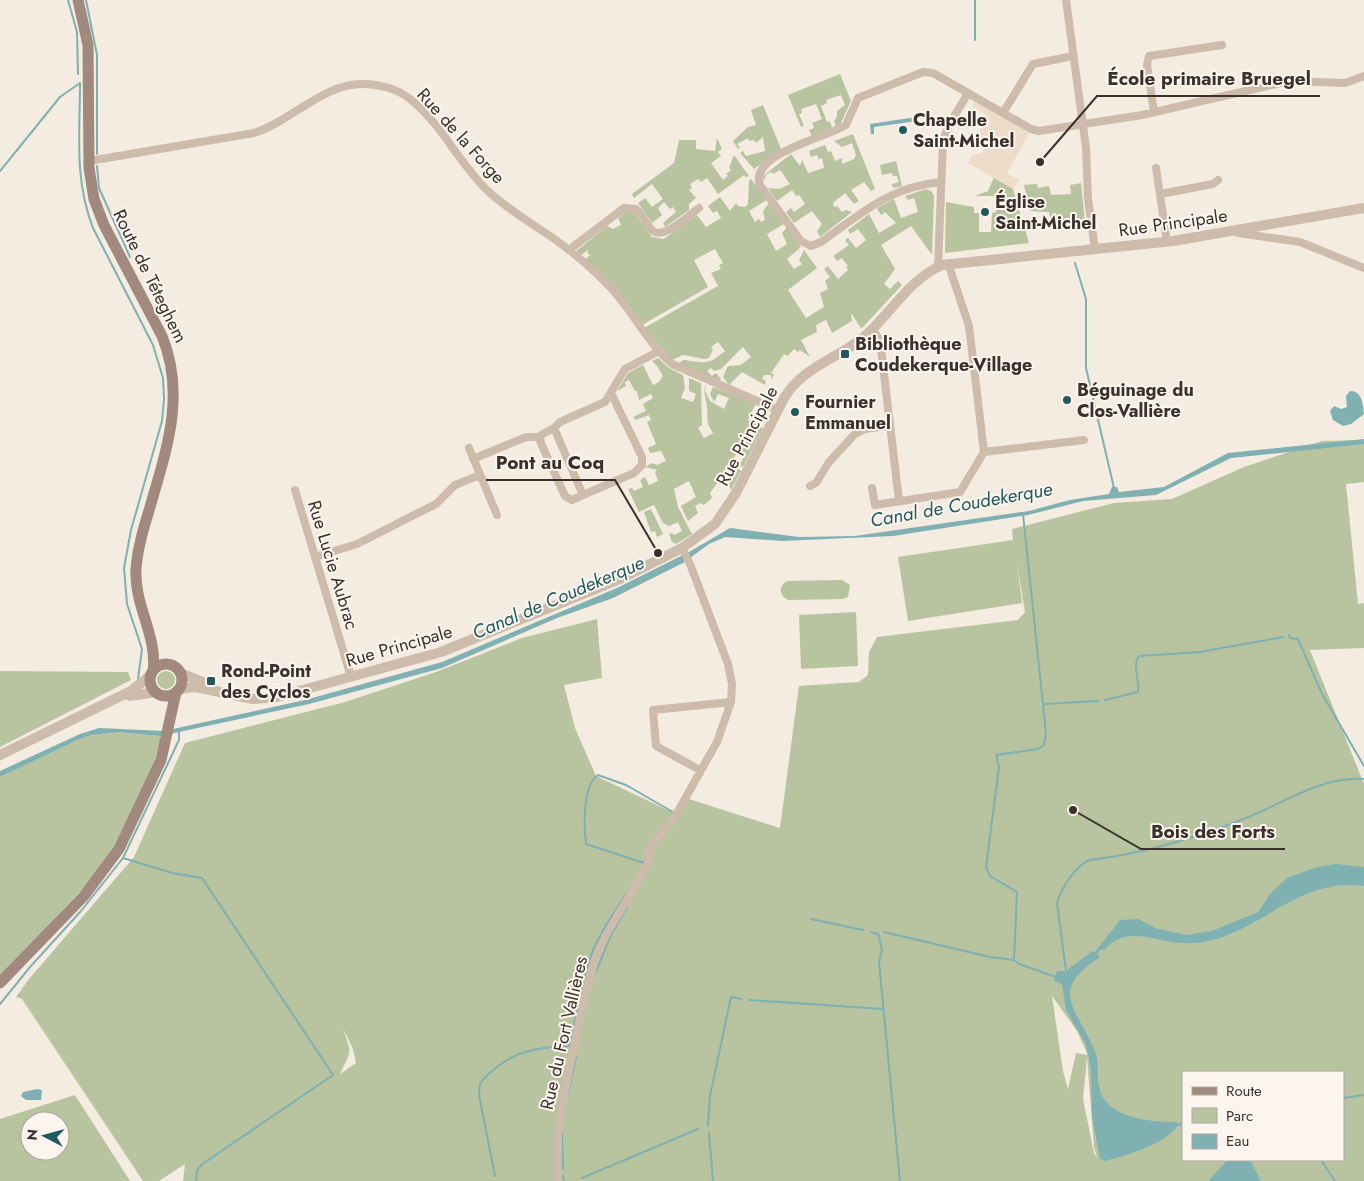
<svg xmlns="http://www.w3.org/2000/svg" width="1364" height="1181" font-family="Jost,sans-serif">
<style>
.green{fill:#b8c4a0;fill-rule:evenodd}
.plaza{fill:#ecdcc8}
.water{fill:#7fb0b2}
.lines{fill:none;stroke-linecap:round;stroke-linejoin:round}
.stream{stroke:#7fb0b2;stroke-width:2}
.minor{stroke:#cdbbac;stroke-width:8}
.tertiary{stroke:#cdbbac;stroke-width:10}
.secondary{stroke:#a18a7d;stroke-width:11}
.poi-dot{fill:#1f5a5e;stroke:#fbf5ee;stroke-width:2}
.labels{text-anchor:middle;stroke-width:4;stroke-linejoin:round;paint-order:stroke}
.poi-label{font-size:18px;font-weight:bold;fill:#3b302b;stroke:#fbf5ee;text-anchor:start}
.street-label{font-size:18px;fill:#3b302b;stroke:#fbf5ee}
.water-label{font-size:19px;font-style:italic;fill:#1f5a5e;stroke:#fbf5ee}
.leader{fill:none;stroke:#3b302b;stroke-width:2}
.callout-dot{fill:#3b302b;stroke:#fbf5ee;stroke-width:2}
.callout-label{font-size:19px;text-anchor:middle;font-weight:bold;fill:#3b302b;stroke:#fbf5ee;stroke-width:4;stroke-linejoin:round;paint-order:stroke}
</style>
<rect width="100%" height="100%" fill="#f4ebe1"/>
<path class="green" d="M840 74 851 101 840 125 836 127 834 121 837 117V111L845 105 841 95 826 100 827 103 821 106 827 122 830 121 832 128 812 136 809 130 814 128 812 123 822 119 816 104 801 109 802 113 799 114 804 126 801 127 788 95Z
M763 105 781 149 754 169 740 153 743 151 746 156 765 151 763 137 756 143 754 140 749 141 748 138 737 144 740 148 738 149 733 141 748 127 756 125 751 110Z
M853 134 875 189 871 191 864 182 851 190 859 201 854 204 845 193 834 202 833 206 838 207 842 212 846 210 852 212 820 237 817 231 822 224 812 211 794 223 786 212 791 208 794 212 805 204 799 195 796 196 792 190 777 201 768 188 779 189 790 184 780 170 773 174 771 172 766 175 764 181 763 176 791 154 800 166 802 160 808 173 824 168 822 158 819 159 817 155 811 157 809 151 825 145 828 152 831 151 835 161 842 158V164L854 159 856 155 852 143 842 147 834 141Z
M717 138 722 149 718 152 721 156 711 163 723 180 728 176 726 174 731 170 729 168 734 155 749 176 746 177 744 175 718 194 707 178 701 182 698 179 690 184 692 188 689 190 696 198 689 204V210L665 227 663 223 676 212 673 207 670 209 664 202 658 208 662 215 652 223 638 203 645 198 652 207 663 199 652 184 634 198 632 194 674 163 679 140H696V149L715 151Z
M896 161 902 186 893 188 892 184 899 182 897 176H893L892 173 882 175 880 165Z
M994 177 1013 189 1029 243 945 253 946 202 974 207V213H979V232H991L992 213 996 212V196H975L988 191Z
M751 179 767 200 749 211 755 222 759 219 761 222 765 220 763 211 769 203 784 224 767 234 776 251 787 244 782 233 787 227 801 247 787 259 794 269 802 264 799 260 804 250 817 268 788 290 806 318 824 307 820 293 828 289 825 281 830 277 824 269 828 266 838 279 848 270 846 267 848 266 842 258 837 261 833 256 849 245 845 240 848 238 856 248 866 240 858 229 850 234 848 230 869 214 879 233 896 223 885 212 881 215 877 208 894 199 901 218 918 212 914 198 908 200 905 196 926 189 931 191 934 196 932 255 911 226 881 245 895 269 884 284 890 289 898 281 902 285 863 327 861 328 851 313 852 321 832 333 826 320 816 325 817 332 801 340 810 357 800 350 798 352 794 349 788 356 784 354 771 373 774 374 771 380V375H764L762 379 766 381 765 385 742 372 729 385 723 377 728 366 741 365 751 357 743 347 721 369 714 371 711 368 707 371 712 376 716 373 721 379 719 381 679 363 683 360C704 362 707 367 725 351L718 342 711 347 713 350 709 358 704 359 683 355 672 360 644 328 718 286 711 273 721 269 719 265 723 263 715 249 694 260 708 287 642 325 585 260 590 255 587 252 589 249 580 256 575 252 607 226 613 229 621 225 618 218 626 212H634L652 237 664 239 697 215 706 227 721 218 717 211 713 213 708 206 720 197 730 211 736 203 738 206 745 207 748 204 749 181Z
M1081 183 1085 222H1051L1049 212 1030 211 1024 185 1037 184 1038 188 1049 186 1051 195 1071 194 1070 185Z
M658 358 669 368 683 375 685 388 681 398 693 402 696 394 689 391V378L701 383 702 425 698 428 704 438 713 433C706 421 708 423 707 408 707 398 702 394 706 384L705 391 710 401 724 409 729 398 718 394 715 401 713 400 710 394 713 387 756 403 748 420 763 428 743 467 739 466 745 455 738 451 731 463 741 471 731 490 723 475 710 493 712 498 704 505 700 503 695 506 698 513 688 521 681 506 696 497 689 481 674 489 678 507 692 534 676 544 672 542 669 534 672 533 674 535 682 531 678 522 669 526 663 523 654 505 639 512 628 489 632 488 634 491 643 487 640 480 645 477 649 485 658 481 655 472 657 470 645 467 652 463 657 465 666 461 661 451 650 453 648 448 656 444 647 422 651 420 649 415 636 420 633 417 646 411 643 404 653 398 651 394 639 400 637 391H635L629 380 625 382 626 386 617 391 628 373 643 365 653 385 659 382 663 376 657 366 652 361Z
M1364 440V482L1346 484 1358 604 1364 603V648L1310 650 1364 784V1181H1261L1248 1160H1343V1072H1183V1160H1227L1208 1181H183L185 1164 159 1181H143L22 999 16 997 29 979 134 857 185 743 345 702 436 672 522 638 597 619 602 678 564 685 575 728 596 776 674 813 689 799 780 828 799 686 859 682 868 675 869 652 877 637 1018 620 1025 612 1017 564 1022 603 908 621 898 557 1013 540 1012 529 1114 503 1172 499 1244 467 1322 441ZM1052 996 1077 1031 1087 1053V1055L1076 1053 1068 1089 1063 1071ZM343 1028 353 1049 356 1063 340 1074C352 1048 352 1056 343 1028ZM1087 1057 1094 1147 1097 1158 1094 1153 1083 1099Z
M651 509 663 534 657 537 655 531 651 532 644 512Z
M842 580 850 585 848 597 843 599 788 600C779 595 778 586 787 581Z
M856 612 858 666 801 669 799 615Z
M157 680a9 9 0 1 1 18 0a9 9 0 1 1-18 0Z
M0 671 128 672 131 680 0 747Z
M118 732 160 736 161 738 153 766 117 843 90 881 0 977V777C36 759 76 732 118 732Z
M75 1095 130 1181H0V1119ZM30 1121H60V1151H30Z"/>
<path class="plaza" d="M975 101 1029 133 1007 173 1019 180 1013 189 968 163 971 156 982 153 984 149 982 139 977 136 987 115 972 106Z"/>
<path class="water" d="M916 117 917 121 874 127V134H871L870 124Z
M1350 391C1362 391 1363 404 1364 414L1351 424 1343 426 1333 420 1330 411 1334 406 1341 409 1347 407 1346 396Z
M1364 439V444L1231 458 1156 495 1083 501 1028 515 893 536 782 541 725 537 709 544 683 563 613 598 557 618 442 668 309 704 160 736 118 732 92 735 77 740 0 777V771L80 734 99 728 164 731 305 700 442 662 617 588 689 552 730 528 799 537 855 536 1029 511 1070 500 1109 494 1112 487H1117L1119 492 1164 487 1228 453Z
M1337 864 1364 867V886C1301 878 1268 925 1213 940 1204 942 1191 944 1182 943 1154 942 1127 924 1104 950L1101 949 1097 954 1100 957C1048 991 1076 1007 1094 1049 1100 1062 1096 1074 1099 1087 1106 1119 1151 1122 1177 1122L1178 1125C1165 1145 1127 1155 1105 1161L1100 1159 1092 1117 1091 1072 1089 1058 1085 1043 1066 1010 1062 984 1054 981 1057 971H1066L1092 951 1095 952 1120 920 1138 919 1155 928 1186 935 1212 931 1258 912 1271 893 1287 878 1317 867Z
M37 1089 42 1090 41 1100H26L21 1096 23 1092Z
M1227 1160H1250L1261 1181H1208Z"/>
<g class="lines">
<path class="stream" d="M68 0 77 32 78 74
M86 0 97 55V154
M975 40V0
M80 83C80 134 74 179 93 228L153 345 163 378 164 399 162 421 131 530 124 568 127 604 142 649 138 679
M97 166 99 188 130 257
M0 171 60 97 80 83
M1075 263 1086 299V368L1114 488
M1023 514 1046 733 1044 745 1038 749 996 755 999 767 986 867 990 876 1017 892 1014 960 1019 964 1056 977
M1289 635 1290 638 1298 639 1322 694 1364 766
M1105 700 1138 692C1140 681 1132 666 1139 656L1200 652 1283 637
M1044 704 1098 701
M123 858 172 873 202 878 333 1075 201 1165 197 1171 196 1181
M644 863 586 844C584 827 582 786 598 775L626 785 673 812
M811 919 863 930
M871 932 878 934 882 949 879 962 900 1181
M884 932 990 957 1014 960
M1066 971 1057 903C1062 887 1074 868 1089 860 1142 854 1192 839 1241 820 1281 805 1320 776 1364 779
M595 974 610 937 627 907
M749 1000 883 1009
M0 1004 30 967 81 911 123 858 179 740V730
M568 1094 576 1057
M1343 1098 1364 1095
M1178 1125 1183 1123
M708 1126 710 1096 731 997 742 999
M562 1133 563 1169
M709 1133 713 1181
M1321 1160 1335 1181
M495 1176 479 1095 480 1083C506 1054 530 1047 569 1046 577 1014 581 979 594 948 603 928 616 910 628 891
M563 1176 564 1181
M582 1178 698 1129"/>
<path class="minor" d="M1066 0 1086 148 1088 199 1095 250
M1154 112 1147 65 1149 56 1222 45
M1003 113 1033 64 1073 56
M89 161 254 133C292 121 323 83 364 84 379 84 398 89 410 99 442 124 459 164 488 191 507 209 531 223 553 238 573 252 594 270 610 287 633 311 647 343 672 364L778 410
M1156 168 1167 242
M941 182C889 187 862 213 821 242L811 246 801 241 760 185C748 154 828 137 846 125L858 98 923 72 933 73 1031 129 1039 131 1142 115 1289 81 1345 83 1364 76
M1160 194 1213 184 1218 180
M1238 233 1300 242 1364 268
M569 250 624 208 636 209C643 215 646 225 653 231 664 240 690 214 699 208
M938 267 943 141 949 125 968 93
M872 329 880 340 899 501
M554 428 583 495 572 500 565 496 540 441 541 435 554 428 560 422 605 402 625 369 659 351
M469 448 497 515
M984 452 1084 440
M473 459 526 437H540
M810 486 816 483 829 462 855 434 865 429 889 426
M872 488 875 505 960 492 984 452 969 326 948 263
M295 490 351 677
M583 495 634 473 642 465V457L611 393
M315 557 357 544 436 504 455 485 480 475
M700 770 656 746 653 710 731 702
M558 1181V1136L562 1105 581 1013 595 960 606 935 648 864 650 850 657 838 673 820 717 742 731 702 732 684 728 664 690 564 682 548"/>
<path class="tertiary" d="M180 673 207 684
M179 689 196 687 253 699 277 697 441 652 622 578 682 548 715 524 736 493 784 398C803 367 836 359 863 338 890 315 908 280 942 265L1173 241 1364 208
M130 696 156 692
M0 755 131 691 151 675"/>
<path class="secondary" d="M78 0 88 45 89 168 94 199 104 225 162 336C187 397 165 454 148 514 142 533 137 551 136 570 134 605 158 637 153 671
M150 680a16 16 0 1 1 32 0a16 16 0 1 1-32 0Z
M0 983 84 896 119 849 161 760 176 692"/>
</g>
<g class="poi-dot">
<circle cx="903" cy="130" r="5"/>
<circle cx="985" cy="212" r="5"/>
<rect x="840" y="349" width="10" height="10" rx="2.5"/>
<circle cx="1067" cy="400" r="5"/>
<circle cx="795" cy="412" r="5"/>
<rect x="206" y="676" width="10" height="10" rx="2.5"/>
</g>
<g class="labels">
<g class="poi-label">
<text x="913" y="126">Chapelle<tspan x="913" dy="21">Saint-Michel</tspan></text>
<text x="995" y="208">Église<tspan x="995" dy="21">Saint-Michel</tspan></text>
<text x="855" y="350">Bibliothèque<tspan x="855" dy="21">Coudekerque-Village</tspan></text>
<text x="1077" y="396">Béguinage du<tspan x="1077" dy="21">Clos-Vallière</tspan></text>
<text x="805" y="408">Fournier<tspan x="805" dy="21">Emmanuel</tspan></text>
<text x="221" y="677">Rond-Point<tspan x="221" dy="21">des Cyclos</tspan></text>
</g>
<g class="street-label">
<text transform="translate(461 136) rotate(48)" y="6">Rue de la Forge</text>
<text transform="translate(1173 223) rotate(-8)" y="6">Rue Principale</text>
<text transform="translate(150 276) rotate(64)" y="6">Route de Téteghem</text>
<text transform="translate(747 436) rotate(-62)" y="6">Rue Principale</text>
<text transform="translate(333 565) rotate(73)" y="6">Rue Lucie Aubrac</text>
<text transform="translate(399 646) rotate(-16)" y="6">Rue Principale</text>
<text transform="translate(564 1033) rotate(-77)" y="6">Rue du Fort Vallières</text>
</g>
<g class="water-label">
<text transform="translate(961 504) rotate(-10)" y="7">Canal de Coudekerque</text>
<text transform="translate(558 597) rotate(-23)" y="7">Canal de Coudekerque</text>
</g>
</g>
<path class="leader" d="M1040 162L1097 96H1320M658 553L615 480H486M1073 810L1141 849H1285"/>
<g class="callout-dot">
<circle cx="1040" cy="162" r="5"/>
<circle cx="658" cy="553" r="5"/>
<circle cx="1073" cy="810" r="5"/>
</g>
<g class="callout-label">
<text x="1209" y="85">École primaire Bruegel</text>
<text x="550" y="469">Pont au Coq</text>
<text x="1213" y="838">Bois des Forts</text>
</g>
<rect x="1182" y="1071" width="162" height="90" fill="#fbf5ee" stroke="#aea6a0"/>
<rect x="1192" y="1087" width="25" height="8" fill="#a18a7d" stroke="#aea6a0"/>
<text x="1226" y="1096" font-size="15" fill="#3b302b">Route</text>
<rect x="1192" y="1108" width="25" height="15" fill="#b8c4a0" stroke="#aea6a0"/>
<text x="1226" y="1121" font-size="15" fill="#3b302b">Parc</text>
<rect x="1192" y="1134" width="25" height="15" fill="#7fb0b2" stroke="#aea6a0"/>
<text x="1226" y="1146" font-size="15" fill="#3b302b">Eau</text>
<g transform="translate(45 1136) rotate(276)"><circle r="24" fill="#fbf5ee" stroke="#aea6a0"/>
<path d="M0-4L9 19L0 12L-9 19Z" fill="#1f5a5e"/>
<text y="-8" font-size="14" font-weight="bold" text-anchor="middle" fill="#3b302b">N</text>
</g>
</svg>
